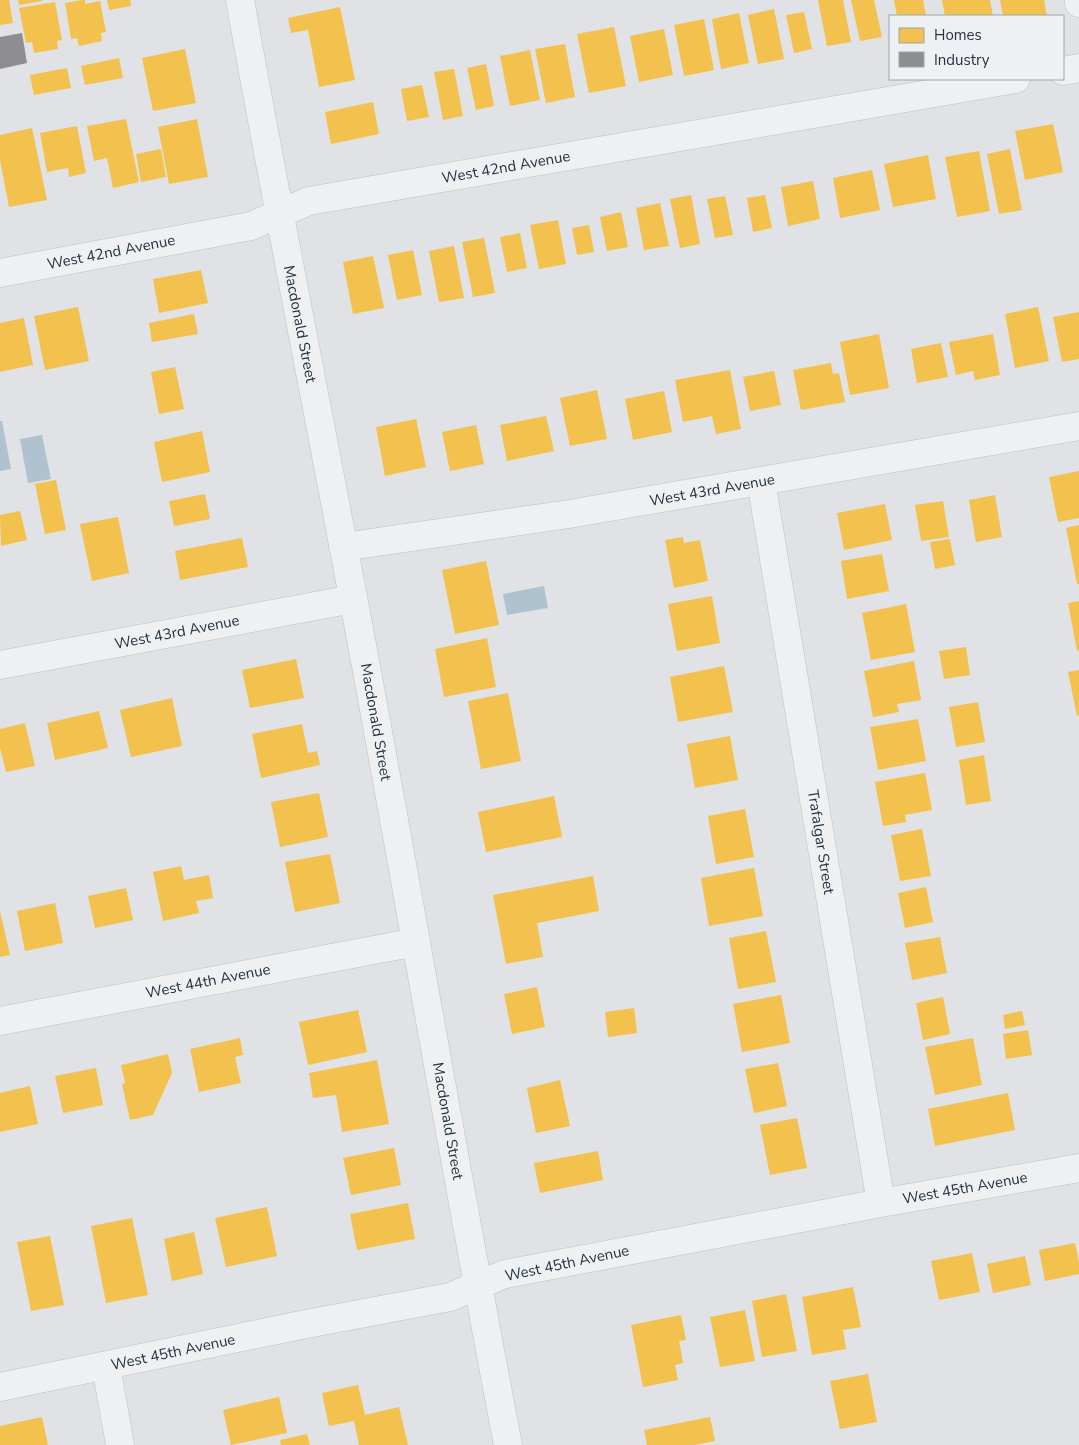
<svg xmlns="http://www.w3.org/2000/svg" width="1079" height="1445" font-family="'Nunito Sans',sans-serif">
<style>
.water{fill:#afc2cf}
.homes{fill:#f2c14e}
.industry{fill:#8d8d92}
.lines{fill:none;stroke-linecap:round;stroke-linejoin:round}
.minor-casing{stroke:#bec0c3;stroke-width:29}
.minor{stroke:#eff0f1;stroke-width:28}
.labels{text-anchor:middle;stroke-width:5;stroke-linejoin:round;paint-order:stroke}
.street-label{font-size:15px;fill:#28323d;stroke:#edf1f4}
</style>
<rect width="100%" height="100%" fill="#e0e2e5"/>
<path class="water" d="M0 421H2L11 469 0 471Z
M42 435 51 479 28 483 20 439Z
M544 586 548 608 507 615 503 594Z"/>
<path class="homes" d="M0 0H9L13 23 0 25Z
M18 0H42V1L19 5Z
M82 0H85V4L100 1 106 32 101 33 102 41 79 46 77 38 71 39 65 3Z
M107 0H130L131 6 109 10Z
M818 0H843L851 42 827 46Z
M851 0H874L882 37 860 41Z
M894 0H923L926 16H897Z
M942 0H990L993 16H945Z
M1000 0H1044L1047 16H1003Z
M55 2 62 40 57 41 58 49 34 53 32 42 26 43 19 8Z
M340 7 355 80 319 87 308 30 291 33 288 18Z
M774 9 784 59 758 64 748 15Z
M804 12 812 49 794 53 786 15Z
M739 13 749 63 721 69 712 19Z
M704 19 714 70 684 76 674 25Z
M614 27 626 86 589 93 577 34Z
M664 29 673 75 639 82 630 36Z
M565 44 575 97 546 103 535 49Z
M185 49 196 103 153 111 142 58Z
M530 50 540 100 510 106 500 56Z
M119 58 123 78 85 85 81 66Z
M486 64 494 106 476 110 467 68Z
M67 68 71 88 34 95 30 75Z
M454 69 463 116 443 120 434 72Z
M422 85 429 117 407 121 401 89Z
M373 102 379 134 331 144 325 112Z
M126 119 139 182 113 188 107 158 94 161 87 126Z
M197 119 208 177 169 184 158 127Z
M1053 124 1063 172 1025 180 1015 131Z
M77 126 86 173 69 177 68 168 47 172 40 133Z
M32 128 47 200 9 207 0 160V135Z
M161 149 166 177 141 182 136 154Z
M1010 149 1022 210 999 214 987 154Z
M979 151 990 211 957 217 945 157Z
M928 155 936 199 893 207 884 164Z
M872 170 880 210 840 218 833 178Z
M813 181 820 219 788 226 781 187Z
M691 195 700 244 680 248 670 199Z
M765 195 772 228 753 232 747 198Z
M725 196 733 235 715 238 707 199Z
M660 203 669 246 644 250 636 208Z
M621 212 628 247 607 251 600 217Z
M558 220 566 264 539 269 530 225Z
M589 225 594 252 577 255 572 228Z
M520 233 527 268 507 272 500 237Z
M484 238 495 293 473 297 462 242Z
M454 246 464 298 439 302 429 251Z
M413 250 422 295 397 300 388 255Z
M373 256 384 308 353 314 343 262Z
M201 270 208 303 159 313 153 279Z
M78 307 89 361 45 370 34 316Z
M1038 307 1049 361 1015 368 1005 314Z
M1079 312V359L1062 362 1053 317Z
M194 314 198 334 152 342 149 323Z
M24 318 33 365 0 372V323Z
M879 334 889 388 850 395 840 342Z
M993 334 1000 375 975 380 973 371 956 375 949 342Z
M941 343 948 377 917 383 911 349Z
M831 363 833 374 839 373 845 402 801 410 793 370Z
M175 367 184 409 159 414 151 372Z
M730 370 741 429 716 434 712 416 683 422 675 380Z
M774 371 781 405 750 411 743 377Z
M597 390 607 439 570 446 560 398Z
M664 391 672 432 633 440 625 399Z
M546 416 554 451 507 461 500 425Z
M416 419 426 467 385 476 376 427Z
M476 425 484 464 450 471 442 432Z
M202 431 210 472 162 482 154 442Z
M1079 471V518L1058 522 1049 477Z
M56 480 66 530 45 534 35 484Z
M205 494 210 519 174 526 169 501Z
M995 495 1002 537 976 542 969 500Z
M943 501 949 537 921 541 915 505Z
M885 504 892 540 844 550 837 513Z
M20 511 27 540 1 546 0 515Z
M118 517 129 573 92 581 80 524Z
M1079 525V584H1077L1066 528Z
M683 537 684 543 700 540 708 581 674 588 665 540Z
M242 538 248 567 180 580 175 551Z
M950 539 955 565 935 569 930 542Z
M882 554 889 591 847 599 841 561Z
M486 561 499 625 455 634 442 570Z
M712 596 720 643 677 651 668 604Z
M1079 601V650L1077 651 1068 603Z
M906 604 915 652 871 660 862 613Z
M487 638 496 687 444 697 435 649Z
M966 647 970 675 944 679 939 651Z
M296 659 304 698 250 708 242 670Z
M914 661 921 700 897 704 899 712 873 717 864 671Z
M724 666 733 712 678 722 670 677Z
M1079 670V715L1077 716 1068 672Z
M508 693 521 761 481 769 468 701Z
M172 698 182 746 131 757 120 710Z
M978 702 985 742 956 747 949 707Z
M99 711 108 748 55 760 47 723Z
M918 719 926 761 878 770 870 727Z
M25 723 35 766 6 772 0 748V729Z
M302 724 308 753 317 751 320 765 261 778 252 734Z
M730 736 738 780 695 788 687 744Z
M984 755 991 801 966 805 959 760Z
M925 773 932 810 905 815 906 822 883 826 875 782Z
M319 793 328 837 280 847 271 802Z
M554 796 562 837 486 852 478 812Z
M745 809 754 857 716 864 708 816Z
M922 829 931 876 900 881 891 835Z
M330 854 340 903 295 912 285 862Z
M181 866 184 880 209 875 213 898 196 901 199 913 163 921 153 872Z
M754 868 763 916 709 926 701 878Z
M593 876 599 911 537 923 543 957 506 964 493 895Z
M926 887 933 922 905 928 898 893Z
M126 888 133 920 95 928 88 896Z
M55 903 63 943 25 951 17 911Z
M0 911 10 955 0 957Z
M766 931 776 982 738 989 729 938Z
M940 937 947 973 912 980 905 943Z
M537 987 545 1027 512 1034 504 994Z
M781 995 790 1043 742 1052 733 1004Z
M943 997 950 1034 923 1040 916 1003Z
M634 1008 637 1033 608 1037 605 1012Z
M358 1010 367 1052 308 1065 299 1022Z
M1022 1011 1025 1025 1005 1029 1003 1015Z
M1028 1030 1032 1055 1006 1059 1003 1034Z
M240 1038 243 1055 235 1057 241 1083 199 1092 190 1049Z
M973 1038 982 1085 935 1095 925 1047Z
M168 1054 172 1073 153 1115 130 1120 122 1084 125 1083 121 1065Z
M377 1060 389 1124 342 1132 336 1095 313 1098 309 1073Z
M778 1063 787 1106 754 1113 745 1069Z
M96 1068 103 1105 63 1113 55 1076Z
M560 1080 570 1126 536 1133 527 1088Z
M30 1086 38 1124 0 1132V1093Z
M1008 1093 1015 1130 935 1146 928 1109Z
M797 1118 807 1168 770 1175 760 1125Z
M394 1148 401 1185 351 1195 343 1158Z
M598 1151 603 1180 540 1193 534 1163Z
M408 1203 415 1239 357 1250 350 1214Z
M267 1207 277 1256 226 1267 215 1218Z
M132 1218 148 1295 106 1303 91 1226Z
M194 1232 203 1274 172 1281 164 1239Z
M50 1236 64 1305 31 1311 17 1242Z
M1075 1243 1079 1262V1274L1045 1281 1039 1250Z
M972 1253 980 1292 939 1300 931 1261Z
M1025 1256 1031 1285 993 1293 987 1264Z
M853 1287 861 1327 843 1330 846 1349 812 1355 802 1297Z
M786 1294 797 1351 762 1357 752 1301Z
M745 1310 755 1361 720 1367 710 1317Z
M681 1315 686 1340 679 1341 683 1363 675 1365 678 1380 643 1387 631 1325Z
M868 1374 877 1422 840 1429 830 1381Z
M358 1385 365 1415 399 1407 408 1445H359L354 1421 329 1426 322 1393Z
M279 1397 287 1433 231 1445 223 1410Z
M42 1417 48 1445H0V1426Z
M710 1417 715 1441 695 1445H647L644 1430Z
M307 1434 310 1445H281L280 1440Z"/>
<path class="industry" d="M22 33 27 63 0 69V37Z"/>
<g class="lines">
<g class="minor-casing">
<path id="minor" d="M240 0C276 201 316 401 354 602 407 883 454 1165 508 1445
M1079 0V3
M1063 71 1079 68
M0 273 251 226 309 201 1016 79
M761 481 881 1203
M343 547 569 514 1079 426
M0 665 353 599
M0 1021 416 942
M106 1366 120 1445
M0 1387 306 1324 450 1297 505 1274 881 1203 1079 1168"/>
</g>
<use href="#minor" class="minor"/>
</g>
<g class="labels">
<g class="street-label">
<text transform="translate(506 167) rotate(-10)" y="5">West 42nd Avenue</text>
<text transform="translate(111 252) rotate(-11)" y="5">West 42nd Avenue</text>
<text transform="translate(300 324) rotate(79)" y="5">Macdonald Street</text>
<text transform="translate(712 490) rotate(-10)" y="5">West 43rd Avenue</text>
<text transform="translate(177 632) rotate(-11)" y="5">West 43rd Avenue</text>
<text transform="translate(376 722) rotate(80)" y="5">Macdonald Street</text>
<text transform="translate(821 842) rotate(81)" y="5">Trafalgar Street</text>
<text transform="translate(208 981) rotate(-11)" y="5">West 44th Avenue</text>
<text transform="translate(448 1121) rotate(80)" y="5">Macdonald Street</text>
<text transform="translate(965 1188) rotate(-10)" y="5">West 45th Avenue</text>
<text transform="translate(567 1263) rotate(-12)" y="5">West 45th Avenue</text>
<text transform="translate(173 1352) rotate(-12)" y="5">West 45th Avenue</text>
</g>
</g>
<rect x="889" y="15" width="175" height="65" fill="#edf1f4" stroke="#9ea5ab"/>
<rect x="899" y="28" width="25" height="15" fill="#f2c14e" stroke="#9ea5ab"/>
<text x="934" y="40" font-size="15" fill="#28323d">Homes</text>
<rect x="899" y="52" width="25" height="15" fill="#8d8d92" stroke="#9ea5ab"/>
<text x="934" y="65" font-size="15" fill="#28323d">Industry</text>
</svg>
